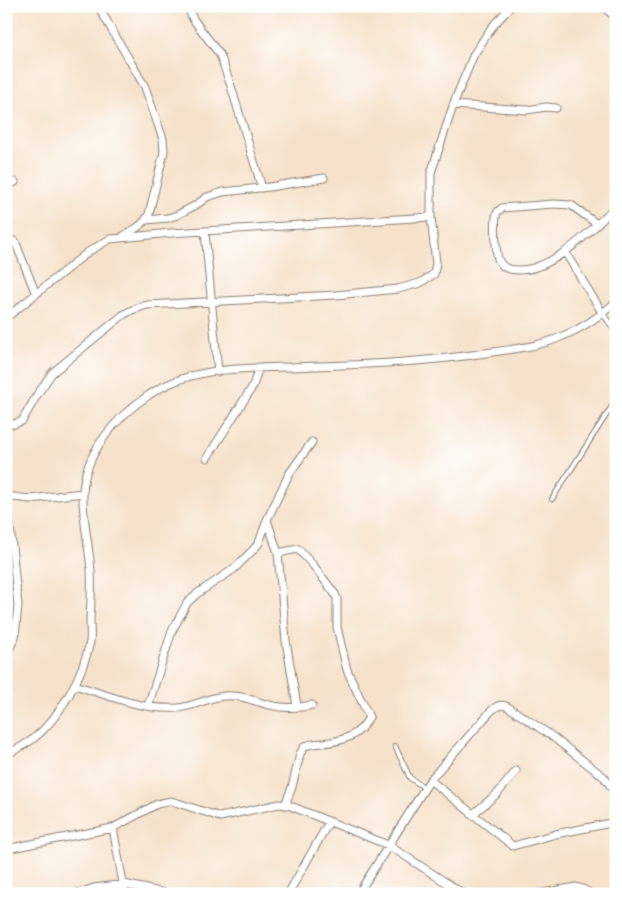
<svg xmlns="http://www.w3.org/2000/svg" width="622" height="900" font-family="Dekko,sans-serif">
<style>
.lines{fill:none;stroke-linecap:round;stroke-linejoin:round}
.lane-casing{stroke:#897f73;stroke-width:6}
.street-casing{stroke:#897f73;stroke-width:9}
.lane{stroke:#fff;stroke-width:4}
.street{stroke:#fff;stroke-width:7}
</style>
<rect width="100%" height="100%" fill="#fff"/>
<filter id="ink" filterUnits="userSpaceOnUse"><feTurbulence type="fractalNoise" baseFrequency=".02" numOctaves="2"/><feDisplacementMap in="SourceGraphic" scale="10" xChannelSelector="R" yChannelSelector="G"/><feConvolveMatrix kernelMatrix="1 2 1 2 8 2 1 2 1" color-interpolation-filters="sRGB"/></filter>
<filter id="wash" filterUnits="userSpaceOnUse"><feTurbulence type="fractalNoise" baseFrequency=".0096" numOctaves="4" result="noise"/><feDisplacementMap in="SourceGraphic" scale="20" xChannelSelector="R" yChannelSelector="G"/><feGaussianBlur stdDeviation="1.12" result="paint"/><feColorMatrix in="noise" values="0 0 0 0 0 0 0 0 0 0 0 0 0 0 0 0 0 1.4 0 .05"/><feComposite in="paint" operator="in"/></filter>
<g filter="url(#wash)">
<rect width="100%" height="100%" fill="#f6e2ca"/>
</g>
<g filter="url(#ink)">
<g class="lines">
<g class="lane-casing">
<path id="lane" d="M603 314 616 332
M552 499 616 400
M395 746 410 778 425 788"/>
</g>
<g class="street-casing">
<path id="street" d="M98 6 145 87 163 139 164 152 149 214C144 226 132 230 122 237
M187 6 193 19 220 55 230 83 262 188
M603 6 616 18
M453 105 527 110 546 107 556 108
M6 187 15 182
M146 220 168 218 177 215 196 205 207 197 223 192 269 187 324 178
M597 224 571 205 553 204 502 208C500 210 498 210 497 213 494 219 496 253 498 259 500 263 502 266 506 268 544 281 592 230 616 206
M205 232 218 372
M15 241 36 294
M565 252 603 314
M6 318 88 252 110 239 171 233 431 217
M6 423 14 424 22 421 37 395 52 373 123 315 132 310 147 305 336 295 398 289 420 283 434 274 436 263 431 217V173L455 100 474 54 492 27 511 6
M207 458 253 386 259 367
M6 496 30 499 83 493
M267 520 278 553 286 641 297 706
M278 553 298 549 313 565 335 594 337 599V627L347 670 369 717C360 736 343 741 323 743 316 744 310 743 304 747L300 754 292 787 285 805
M6 655 15 637 18 605 7 497
M74 685C106 694 143 711 178 708 197 706 214 694 233 696 243 696 251 700 259 702 276 708 295 709 312 705
M148 706 172 631 187 603 198 593 234 569 253 550 259 543 267 520 289 474 312 442
M6 755C15 750 25 745 33 739 60 718 83 675 90 642 91 635 90 627 90 620 91 603 92 586 91 570 89 546 82 516 83 493 84 453 117 416 149 395 189 367 243 368 289 367 357 365 425 363 492 352 515 349 542 346 563 336 583 328 599 317 616 302
M430 780 513 846 556 834 616 822
M472 815 498 793 516 771
M113 828 125 894
M6 849 113 828 157 804 171 801 178 803 220 817 279 804 288 805 388 845 464 894
M75 894 94 888 124 884 169 894
M288 894 329 822
M358 894 430 780 491 711C497 706 501 703 508 707L549 734 604 777 612 788 616 797
M537 894 576 887 583 889 591 894"/>
</g>
<use href="#lane" class="lane"/>
<use href="#street" class="street"/>
</g>
</g>
<rect width="622" height="900" fill="none" stroke="#fff" stroke-width="25"/>
</svg>
